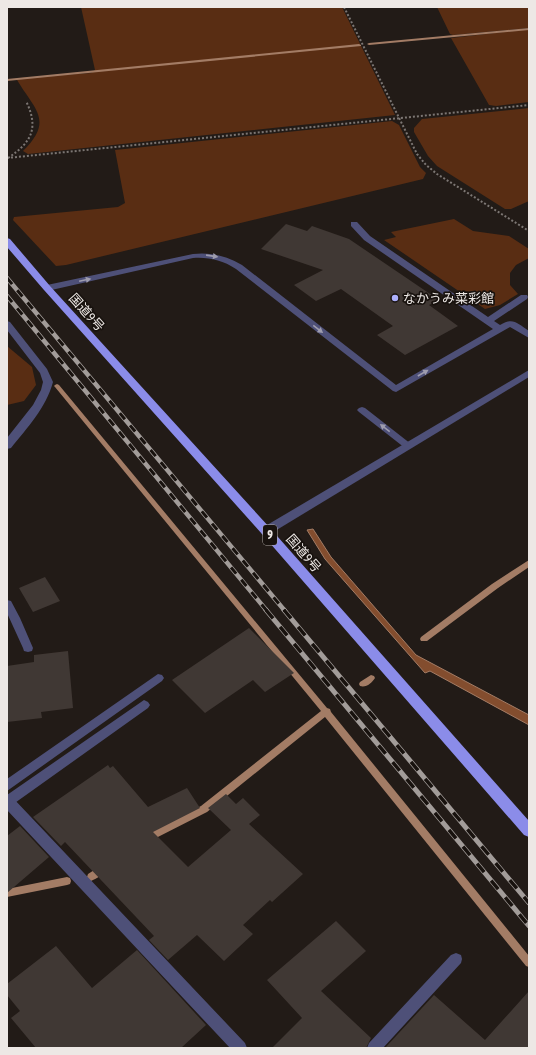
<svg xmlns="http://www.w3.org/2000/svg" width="536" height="1055" font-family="'Asap Condensed','Noto Sans JP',sans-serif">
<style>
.green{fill:#592d13}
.water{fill:#834d2e;stroke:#a37c65}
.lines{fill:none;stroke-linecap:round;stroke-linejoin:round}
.stream{fill:#a37c65;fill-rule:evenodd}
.building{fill:#403834}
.path{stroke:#7c7673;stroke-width:2;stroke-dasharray:2 2;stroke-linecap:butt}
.service{fill:#4e5078;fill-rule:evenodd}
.minor{fill:#4e5078;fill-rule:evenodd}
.tertiary{fill:#4e5078;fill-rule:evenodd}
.trunk{fill:#8b8ce9;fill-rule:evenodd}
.rail-far1-casing{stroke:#a29c99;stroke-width:4.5}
.rail-casing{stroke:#a29c99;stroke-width:5}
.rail-far1{stroke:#18120e;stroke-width:3;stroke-dasharray:8;stroke-linecap:butt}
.rail{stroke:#18120e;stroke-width:3.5;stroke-dasharray:11;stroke-linecap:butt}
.oneway{fill:#9e9cae}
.poi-dot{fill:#acaffb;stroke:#18120e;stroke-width:1.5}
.labels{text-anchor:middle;stroke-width:3.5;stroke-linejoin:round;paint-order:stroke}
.shield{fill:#18120e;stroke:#ada8a4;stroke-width:1}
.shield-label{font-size:12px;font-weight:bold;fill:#ede8e5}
.poi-label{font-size:13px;fill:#ede8e5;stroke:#18120e;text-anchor:start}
.street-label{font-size:13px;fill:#ede8e5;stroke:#18120e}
</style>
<rect width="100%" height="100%" fill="#221b17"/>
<path class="green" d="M81 7H342L395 115 28 154 23 151C54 120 35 110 17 80L20 78 91 73 95 70Z
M437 7H529V28L453 35 450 34Z
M529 29V102L496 106 489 105 451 38Z
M529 108V201L511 209H505L437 166 428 156 414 132V128L422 119Z
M392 121 399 125 420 167 426 173 423 179 66 265 56 266 13 220 14 217 118 207 125 203 115 150Z
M454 219 473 231 509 236 529 249V258L516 265 510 273V285L518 294 500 305 485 309 384 240 396 237 391 232Z
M7 346 32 367 36 385 24 401 7 405Z"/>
<path class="water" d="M313 529 331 557 416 655 529 715V725L430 671 425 673 325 559 307 530Z"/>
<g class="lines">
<path class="stream" d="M529 28V30L369 45 367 44 369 43Z
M359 44 361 45V46L7 81V79Z
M57 384 59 385 327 708 330 709 331 712 529 956V967L526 966 325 717 207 812 150 841 147 842 144 841 143 838 144 835 201 806 321 711 55 387 54 386 55 385Z
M529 560V567L498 588 427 641H421L420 639 421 637 492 584Z
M371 675 374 676 375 678C372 683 366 688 360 686L359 684 360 682Z
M102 865 105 866 106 869C104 874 96 879 91 881L88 880 87 877 88 874Z
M67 877 70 878 71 881 70 884 67 885 7 897V889Z"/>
</g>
<path class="building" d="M286 224 307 231 312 226 349 239 439 300 429 305 458 326 405 355 377 335 393 326 341 289 316 301 294 285 323 270 261 249Z
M45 577 60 601 33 612 19 588Z
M249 628 294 673 265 692 253 680 205 713 172 680Z
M68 651 73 708 41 712 42 718 7 722V666L34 662V655Z
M108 765 110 768 113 766 148 807 187 788 200 808 153 832 188 867 231 830 208 808 226 794 236 804 243 798 260 815 249 824 303 874 272 902 270 900 243 925 253 934 224 961 197 935 168 960 149 940 154 936 65 842 61 846 33 817Z
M20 826 49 857 7 893V836Z
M336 921 366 951 321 991 371 1038 366 1048H272L302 1018 267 980Z
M56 946 92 988 137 950 206 1025 181 1048H36L11 1018 20 1011 7 995V984Z
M529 991V1048H385L434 995 485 1040Z"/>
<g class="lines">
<path class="path" d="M344 7 417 154 426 165 437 174 529 231
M7 158 529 105
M8 158C32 142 39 128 26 101"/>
<path class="service" d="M351 222H357L370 236 488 317 521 295H527L528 297 527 299 494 321 500 325C513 317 517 323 529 331V338L510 327 396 392 393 391 236 269C222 260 209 257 193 258L47 291 43 288 47 285 193 254C211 252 227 256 242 265L396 385 493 329 364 240 351 226Z
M362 407 365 408 411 444 413 446 411 448H405L359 412 357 410 359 408Z
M7 600 11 601 20 618 33 648 32 651 28 652 24 651 23 648 7 613Z
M158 674 162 675 164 678 162 681 7 791V779Z
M144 700 148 702 150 705 148 708 12 805 7 806V795Z
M456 953 461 955 462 959 461 963 383 1048H367L369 1043 451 955Z"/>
<path class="minor" d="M7 321 10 322 47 369 53 382C46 408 27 428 11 448L7 449V438L33 405 41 390 43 382 40 373 7 330Z
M7 795 12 797 245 1043 247 1048H230L7 810Z"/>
<path class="tertiary" d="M529 370V377L270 534H262L260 531 262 528Z"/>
<path class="trunk" d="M7 238 10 239 50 286 270 528 529 821V837L524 835 262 534 44 290 7 247Z"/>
<g class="rail-far1-casing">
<path id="rail-far1" d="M7 278 285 611
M7 296 267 611"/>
</g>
<g class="rail-casing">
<path id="rail" d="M266 610 529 926
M284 610 529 903"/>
</g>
<use href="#rail-far1" class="rail-far1"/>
<use href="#rail" class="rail"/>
</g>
<defs><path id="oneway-solid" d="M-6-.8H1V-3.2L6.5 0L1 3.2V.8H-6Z"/></defs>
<g class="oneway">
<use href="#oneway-solid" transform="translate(212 256) rotate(8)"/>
<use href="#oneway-solid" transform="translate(85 280) rotate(-12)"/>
<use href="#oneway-solid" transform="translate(318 329) rotate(38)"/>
<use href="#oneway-solid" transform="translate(423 373) rotate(-30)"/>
<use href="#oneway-solid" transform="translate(385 428) rotate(-142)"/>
</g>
<circle class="poi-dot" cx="395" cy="298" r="4"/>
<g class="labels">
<rect class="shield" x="263" y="525" width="14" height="20" rx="3"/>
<g class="shield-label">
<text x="270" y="539">9</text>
</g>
<g class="poi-label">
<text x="403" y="303">なかうみ菜彩館</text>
</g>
<g class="street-label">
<text transform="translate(87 312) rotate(48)" y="5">国道9号</text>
<text transform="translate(304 553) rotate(49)" y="5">国道9号</text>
</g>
</g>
<rect width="536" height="1055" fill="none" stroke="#ede8e5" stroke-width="16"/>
</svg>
